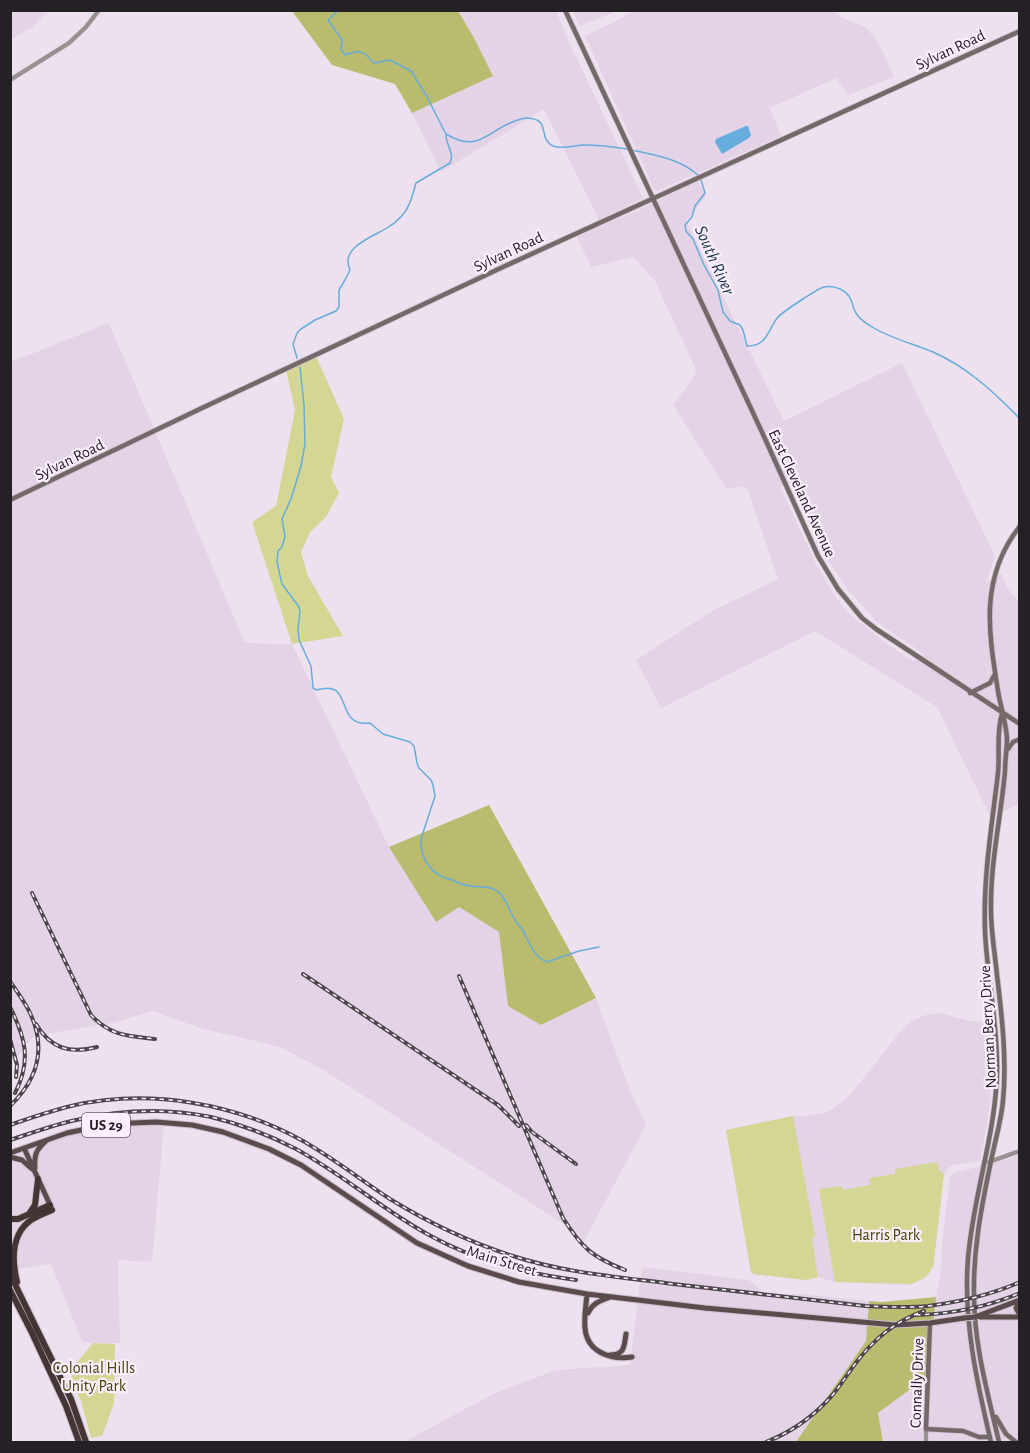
<svg xmlns="http://www.w3.org/2000/svg" width="1030" height="1453" font-family="'Alegreya Sans',sans-serif">
<style>
.built{fill:#e4d2e6;fill-rule:evenodd}
.green{fill:#d4d794}
.forest{fill:#b9bb6e}
.water{fill:#66acdc}
.lines{fill:none;stroke-linecap:round;stroke-linejoin:round}
.stream{stroke:#66acdc;stroke-width:1.5}
.tertiary-casing{stroke:#cabecb;stroke-width:5}
.secondary-casing{stroke:#cabecb;stroke-width:6}
.primary-casing{stroke:#cabecb;stroke-width:7}
.motorway-casing{stroke:#cabecb;stroke-width:8}
.tertiary{stroke:#999090;stroke-width:4}
.secondary{stroke:#756868;stroke-width:4.5}
.primary{stroke:#5b4b4c;stroke-width:5}
.motorway{stroke:#443434;stroke-width:6}
.rail-casing{stroke:#4d464d;stroke-width:4}
.rail{stroke:#fbeefd;stroke-width:1.5;stroke-dasharray:4.5;stroke-linecap:butt}
.primary-bridge-casing{stroke:#cabecb;stroke-width:7;stroke-linecap:butt}
.primary-bridge{stroke:#5b4b4c;stroke-width:5}
.labels{text-anchor:middle;stroke-width:4.5;stroke-linejoin:round;paint-order:stroke}
.shield{fill:#fbeefd;stroke:#655e66;stroke-width:1.5}
.shield-label{font-size:15px;font-weight:bold;fill:#252025}
.street-label{font-size:16px;fill:#252025;stroke:#fbeefd}
.park-label{font-size:16px;fill:#434305;stroke:#fbeefd}
.water-label{font-size:18px;font-style:italic;fill:#19384d;stroke:#fbeefd}
</style>
<rect width="100%" height="100%" fill="#eee1ef"/>
<path class="built" d="M11 10H48V11L32 27 11 40Z
M458 11H556L569 42 643 198 599 220 544 109 441 172 412 113 492 75 473 36Z
M573 11H617L582 25H579Z
M633 11H833L842 18 864 26 874 37 882 50 894 77 849 95 836 78 770 108 781 136 657 191 654 189 585 36 620 19Z
M698 181 706 197 686 221 784 421 902 363 995 556 986 583 1001 573 1007 588 1019 601V804L991 818 937 707 815 631 661 708 636 660 712 611 778 579 747 487 726 488 673 405 697 372 655 281 633 257 591 267 577 237 647 206ZM792 482 827 558 848 590 877 622 924 654 913 661 887 644 846 611 831 590 817 566 780 487Z
M109 323 245 643 292 644 389 847 436 922 459 907 499 932 508 1006 541 1025 596 998 631 1093 646 1125 583 1243 576 1232 322 1069 280 1047 200 1028 153 1011 116 1022 34 1036 11 1064V362Z
M939 1013 970 1021 990 1022 993 1065 989 1110 980 1161 953 1165 948 1168 944 1174 933 1267 929 1273 922 1280 908 1285 835 1282 818 1277 806 1280 753 1274 751 1272 726 1130 793 1116H808L824 1113 832 1109 850 1095 900 1032 911 1021 926 1015Z
M164 1124 152 1262 118 1260 120 1343H93L82 1341 51 1264 18 1269 11 1253V1151L36 1142 112 1128Z
M1019 1154V1442H883L878 1413 928 1376 936 1297 941 1269 942 1245 950 1177 954 1173 1012 1158Z
M642 1267 749 1280 765 1294H798L869 1301 866 1341 796 1442H404L493 1394 556 1370 630 1365Z"/>
<path class="green" d="M316 356 344 419 331 477 339 493 326 517 310 532 301 552 308 576 343 636 292 644 252 522 276 506 295 410 286 370Z
M793 1116 815 1236 812 1239 818 1277 806 1280 753 1274 751 1272 726 1130Z
M937 1162 939 1170 944 1174 934 1260 933 1267 926 1277 912 1284 835 1282 819 1189 842 1186 843 1190 870 1185 869 1178 895 1174V1169Z
M93 1343 115 1344 114 1403 102 1436 91 1438 81 1401 71 1380 73 1367Z"/>
<path class="forest" d="M292 11H458L473 36 493 76 412 113 395 84 332 65Z
M489 805 596 998 541 1025 508 1006 499 932 459 907 436 922 389 847Z
M936 1297 928 1376 878 1413 883 1442H796L866 1341 869 1301 882 1302Z"/>
<path class="water" d="M746 126H748L751 135 749 138 722 154 715 142 716 139Z"/>
<g class="lines">
<path class="stream" d="M339 10 328 20 342 40 341 49 345 55C362 49 363 51 374 63L390 60 411 71 426 95 446 134C476 152 484 135 510 123 515 121 521 118 527 118 552 119 537 138 553 146 564 150 574 145 585 145 598 145 614 147 627 149
M631 150C655 155 681 159 699 176
M701 180 705 193 695 206 692 217 685 225 686 231 693 239 704 265 718 290 723 312 730 321 740 325 743 330 747 346C767 347 768 329 778 317 784 311 817 289 824 287 835 285 847 290 851 300 853 304 853 309 856 313 859 318 864 322 869 325 888 338 912 343 933 352 967 367 994 392 1020 419
M297 358 293 344 297 333 301 329 315 320 336 311 339 307V290L345 280 350 270C339 246 376 236 390 226 395 223 400 218 404 213 411 205 413 193 416 183L450 163C455 154 446 145 446 135
M300 367 304 405 305 444 301 466 291 499 282 519 285 536 282 547 278 551 277 562 282 584 299 607 300 612 298 629 299 640 311 666 313 688 317 690C355 678 333 728 370 723L383 734 410 742 414 746 417 763 419 768 431 780 433 785 435 796 421 839C420 853 427 868 439 875 443 878 448 878 452 880 458 883 463 885 470 886 479 888 488 885 497 891 507 898 507 908 514 918 516 922 519 926 522 929 529 941 533 957 547 962L579 951 599 947"/>
<g class="tertiary-casing">
<path id="tertiary" d="M10 80 69 43 86 27 99 10
M989 1162 1020 1151
M926 1442V1429"/>
</g>
<g class="secondary-casing">
<path id="secondary" d="M565 10 761 430 818 556 838 589 862 618 876 629 1020 724
M10 500 202 408 503 267 1020 31
M970 693 990 683 995 674
M1008 749 1013 742 1020 739
M930 1323 926 1429 963 1431 979 1437H990
M996 1417 1006 1434 1016 1442
M991 1442C977 1383 963 1320 968 1259 973 1195 996 1134 997 1071 998 1024 987 977 985 931 983 877 992 825 998 773 1000 754 996 732 1002 714
M999 1442C988 1394 974 1345 974 1295 973 1251 981 1209 990 1166 994 1144 1001 1123 1003 1101 1007 1060 1002 1017 997 975 995 954 991 932 991 910 990 864 1001 817 1005 771 1005 760 1007 749 1007 738 1006 724 1002 710 999 697 989 635 978 579 1020 526"/>
</g>
<g class="primary-casing">
<path id="primary" d="M24 1148 51 1207
M10 1153 67 1133 110 1124 156 1122 192 1125 223 1132 269 1149 301 1165 417 1243 468 1266 519 1282 587 1294 705 1308 895 1325 930 1323 964 1318
M10 1157 22 1160 32 1169
M35 1168C34 1155 36 1150 45 1142
M587 1294C586 1305 584 1317 585 1328 587 1353 612 1360 632 1357
M1020 1302 1016 1308 1020 1315
M588 1313C592 1304 599 1301 608 1298
M975 1317 1020 1300
M980 1317H1020
M610 1355C625 1355 624 1346 626 1334"/>
</g>
<g class="motorway-casing">
<path id="motorway" d="M29 1214 35 1205 38 1179
M10 1219H18L50 1205
M10 1274 71 1399 86 1442
M17 1282C12 1261 11 1234 31 1220 37 1216 45 1213 52 1210
M10 1290 32 1333 66 1406 79 1442"/>
</g>
<use href="#tertiary" class="tertiary"/>
<use href="#secondary" class="secondary"/>
<use href="#primary" class="primary"/>
<use href="#motorway" class="motorway"/>
<g class="rail-casing">
<path id="rail" d="M32 893 91 1015C110 1036 129 1036 155 1039
M303 974 498 1105 519 1126
M459 976 563 1218C582 1248 592 1257 625 1270
M10 981C17 992 25 1002 30 1013 47 1049 37 1080 10 1106
M10 1007C25 1037 32 1060 15 1093
M36 1024C51 1049 70 1054 97 1047
M10 1039 17 1065 16 1077
M10 1125C30 1118 51 1111 71 1106 148 1088 235 1103 303 1141 333 1158 361 1180 390 1199 429 1223 469 1242 513 1256 565 1273 619 1277 673 1284 737 1291 802 1299 866 1306 887 1307 908 1308 928 1306 959 1302 991 1295 1020 1282
M526 1125 532 1132 576 1164
M10 1140C32 1133 53 1125 76 1120 119 1110 167 1108 211 1117 240 1124 269 1135 296 1149 342 1174 383 1210 429 1235 476 1261 524 1273 576 1280
M916 1315C951 1314 987 1307 1020 1293
M766 1442C789 1433 809 1420 827 1401 838 1390 846 1376 855 1364 874 1339 894 1322 924 1311"/>
</g>
<use href="#rail" class="rail"/>
<g class="primary-bridge-casing">
<path id="primary-bridge" d="M964 1318 975 1317"/>
</g>
<use href="#primary-bridge" class="primary-bridge"/>
</g>
<g class="labels">
<rect class="shield" x="82" y="1113" width="48" height="24" rx="4.5"/>
<g class="shield-label">
<text x="106" y="1130">US 29</text>
</g>
<g class="street-label">
<text transform="translate(950 49) rotate(-25)" y="6">Sylvan Road</text>
<text transform="translate(508 251) rotate(-25)" y="6">Sylvan Road</text>
<text transform="translate(69 459) rotate(-26)" y="6">Sylvan Road</text>
<text transform="translate(803 493) rotate(65)" y="6">East Cleveland Avenue</text>
<text transform="translate(987 1027) rotate(-93)" y="6">Norman Berry Drive</text>
<text transform="translate(502 1260) rotate(17)" y="6">Main Street</text>
<text transform="translate(916 1383) rotate(-88)" y="6">Connally Drive</text>
</g>
<g class="park-label">
<text x="886" y="1240">Harris Park</text>
<text x="94" y="1373">Colonial Hills<tspan x="94" dy="18">Unity Park</tspan></text>
</g>
<g class="water-label">
<text transform="translate(715 260) rotate(66)" y="6">South River</text>
</g>
</g>
<rect width="1030" height="1453" fill="none" stroke="#252025" stroke-width="24"/>
</svg>
